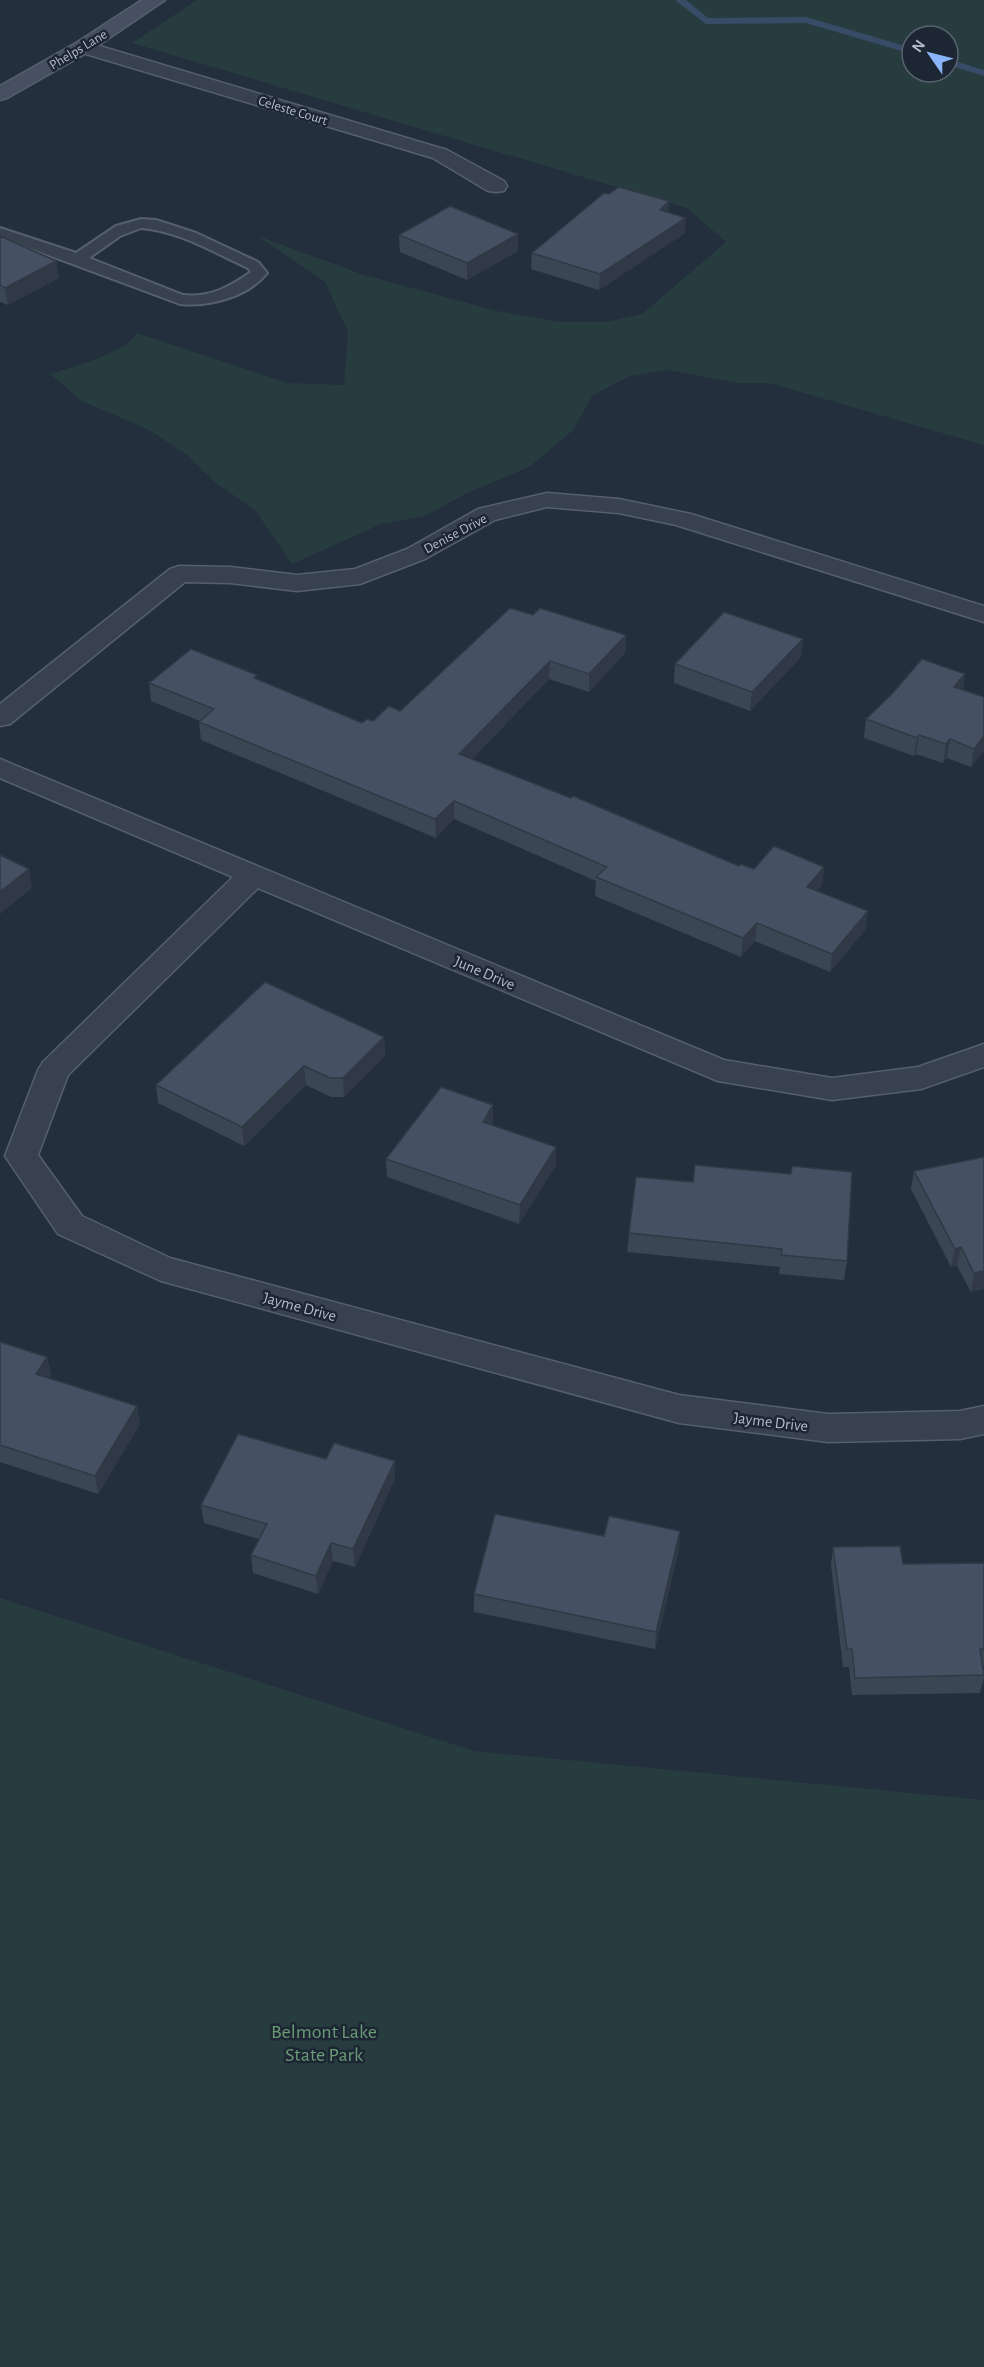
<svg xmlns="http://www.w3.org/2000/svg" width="984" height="2367" font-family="'Alegreya Sans',sans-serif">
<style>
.green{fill:#263c3f;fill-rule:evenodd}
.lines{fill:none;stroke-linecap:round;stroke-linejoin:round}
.stream{fill:#394c67;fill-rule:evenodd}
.lane-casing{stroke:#565f6c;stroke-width:4}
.street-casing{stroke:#565f6c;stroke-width:3}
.secondary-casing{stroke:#565f6c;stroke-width:3}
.lane{fill:#38414e;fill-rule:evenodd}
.street{fill:#38414e;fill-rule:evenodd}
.secondary{fill:#465061;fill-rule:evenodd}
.wall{fill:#3b4654}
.shaded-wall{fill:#303945}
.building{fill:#455162;stroke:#303945;stroke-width:1.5}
.labels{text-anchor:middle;stroke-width:5;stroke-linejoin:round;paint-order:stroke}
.far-street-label{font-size:14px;fill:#b4bcc9;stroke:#1d2633}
.street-label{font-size:16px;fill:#b4bcc9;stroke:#1d2633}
.near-park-label{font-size:20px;fill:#6b9a76;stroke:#1d2633}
</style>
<rect width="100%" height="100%" fill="#242f3e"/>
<path class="green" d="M197 0H984V445L769 383H738L668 370 630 376 593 395 572 431 529 467 465 494 425 516 381 524 292 564 255 510 216 483 187 455 149 430 82 401 50 374C74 366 124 354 137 333L288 383 344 385 348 332 325 282 258 236 364 275 497 311 560 322H607L642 314 726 242 687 208 132 43ZM912 36H948V72H912Z
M0 1598 474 1751 984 1800V2367H0Z"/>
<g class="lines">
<path class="stream" d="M675 0H686L708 18 806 17 912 48V54L806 23 706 24Z
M948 59 984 70V76L948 65Z"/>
<g class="lane-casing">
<path id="lane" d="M141 219 156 220 196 233 258 262 267 273C248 297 209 307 180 304L0 237V228L76 253 116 226ZM141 228C179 231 213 252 248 268L251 272C230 287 209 298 183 295L89 258 120 236Z"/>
</g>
<g class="street-casing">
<path id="street" d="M83 41 447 150 504 181 507 186 504 191 496 192 488 191 433 158 76 51 73 47 76 43Z
M547 493 619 499 691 514 984 606V622L676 525 619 513 547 507 495 520 425 559 360 584 297 591 230 583 185 582 10 724 0 726V704L170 569 179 566 230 567 297 575 355 569 407 549 478 509Z
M0 759 724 1060 832 1078 918 1067 984 1044V1067L921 1089 832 1100 718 1081 258 888 68 1075 38 1155 82 1216 170 1258 679 1395 828 1414 960 1411 984 1406V1434L960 1439 828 1442 679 1423 161 1281 58 1234 5 1156 38 1070 43 1062 233 877 0 778Z"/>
</g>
<g class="secondary-casing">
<path id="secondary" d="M142 0H165L90 51 7 98 0 100V86L76 43Z"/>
</g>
<use href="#lane" class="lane"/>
<use href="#street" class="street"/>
<use href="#secondary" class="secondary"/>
</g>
<path class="wall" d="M609 194 669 201 668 212 685 233 599 290 531 269 532 253Z
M518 234V251L467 280 400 252 399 235Z
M0 236 56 261 59 278 8 305 0 302Z
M533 615 626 635 625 653 589 692 549 679 472 759 739 866 754 869 824 867 822 885 817 891 868 911 865 930 830 972 755 941 741 957 595 896 596 881 454 819 436 838 201 740 199 722 200 721 151 701 149 683 257 680 362 723 373 721 400 711Z
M803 639 801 657 750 711 674 683 675 664Z
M965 674 963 689 984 697V751L971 767 947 758 943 763 916 754 914 756 864 738 866 719Z
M384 1037 385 1056 344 1097H331L306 1085 244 1146 158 1103 156 1085Z
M493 1105 492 1125 556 1147V1165L519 1224 387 1177 386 1159Z
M984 1157V1289L971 1292 957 1266 951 1267 911 1189 914 1171Z
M636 1177 847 1261 844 1280 779 1274 780 1267 627 1252 629 1233Z
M0 1342 47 1357 51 1375 49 1378 140 1424 98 1494 0 1462Z
M326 1459 395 1461V1479L355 1567 333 1561 318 1594 253 1573 251 1555 259 1539 204 1523 201 1505Z
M680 1531 679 1549 655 1649 474 1612V1594Z
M833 1547 903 1564 984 1563V1666H983L984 1678 980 1693 852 1695 849 1667H843L831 1565Z"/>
<path class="shaded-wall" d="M669 201 668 216 660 210Z
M686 218 685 233 599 290 600 274Z
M518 234V251L467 280V263Z
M56 261 59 278 8 305 5 288Z
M626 635 625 653 589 692V674Z
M803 639 801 657 750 711 752 692Z
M550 661 549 679 459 773V754Z
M965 674 962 692 954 687Z
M919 735 916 754 914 756 917 738Z
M984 736V751L971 767 974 749Z
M950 739 947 758 943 763 946 744Z
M454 801V819L436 838 435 819Z
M824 867 822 885 805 906 807 887Z
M29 869 32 888 0 914V892Z
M868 911 865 930 830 972 832 954Z
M757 923 755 941 741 957 743 938Z
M384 1037 385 1056 344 1097 343 1078Z
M304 1066 306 1085 244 1146 242 1127Z
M493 1105V1124L483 1141V1122Z
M556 1147V1165L519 1224 520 1205Z
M961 1247 957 1266 951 1267 955 1249Z
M984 1271V1289L971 1292 974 1273Z
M47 1357 51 1375 39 1392 36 1374Z
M137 1406 140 1424 98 1494 95 1476Z
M395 1461V1479L355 1567 353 1549Z
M680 1531 679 1549 655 1649 656 1632Z
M331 1543 333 1561 318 1594 316 1576Z"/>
<path class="building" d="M619 187 669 201 660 210 686 218 600 274 532 253 604 193 609 194Z
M450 206 518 234 467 263 399 235Z
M0 236 56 261 5 288 0 285Z
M510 608 533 615 540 608 626 635 589 674 550 661 459 754 571 798 573 796 739 866 740 864 754 869 774 846 824 867 807 887 868 911 832 954 757 923 743 938 596 877 607 867 454 801 435 819 199 722 214 709 149 683 191 649 257 675 254 678 362 723 367 719 373 721 389 706 400 711Z
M724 612 803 639 752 692 675 664Z
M922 659 965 674 954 687 984 697V736L974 749 950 739 946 744 919 735 917 738 866 719 892 694Z
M0 855 29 869 0 892Z
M265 982 384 1037 343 1078H330L304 1066 242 1127 156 1085Z
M441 1087 493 1105 483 1122 556 1147 520 1205 386 1159Z
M984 1157V1271L974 1273 961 1247 955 1249 914 1171Z
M695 1165 791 1174 792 1166 852 1172 847 1261 781 1255 782 1249 629 1233 636 1177 693 1182Z
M0 1342 47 1357 36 1374 137 1406 95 1476 0 1445Z
M238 1434 326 1459 334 1443 395 1461 353 1549 331 1543 316 1576 251 1555 267 1524 201 1505Z
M495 1514 604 1536 609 1516 680 1531 656 1632 474 1594Z
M900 1546 903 1564 984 1563V1649H980L984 1675 855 1678 852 1649H847L833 1547Z"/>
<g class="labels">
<g class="far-street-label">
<text transform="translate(78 49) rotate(-31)" y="5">Phelps Lane</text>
<text transform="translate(293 110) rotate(17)" y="5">Celeste Court</text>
<text transform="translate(455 533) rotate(-28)" y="5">Denise Drive</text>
</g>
<g class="street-label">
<text transform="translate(485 972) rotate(23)" y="6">June Drive</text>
<text transform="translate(300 1306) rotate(15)" y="6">Jayme Drive</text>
<text transform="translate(771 1421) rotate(7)" y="6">Jayme Drive</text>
</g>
<g class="near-park-label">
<text x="324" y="2038">Belmont Lake<tspan x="324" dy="23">State Park</tspan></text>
</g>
</g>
<g transform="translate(930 54) rotate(305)"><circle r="28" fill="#1d2633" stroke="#59626f" stroke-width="1.5"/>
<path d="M0-4.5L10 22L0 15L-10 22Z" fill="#8ab4f8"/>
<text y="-9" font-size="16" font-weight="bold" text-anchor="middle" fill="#b4bcc9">N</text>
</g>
</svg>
